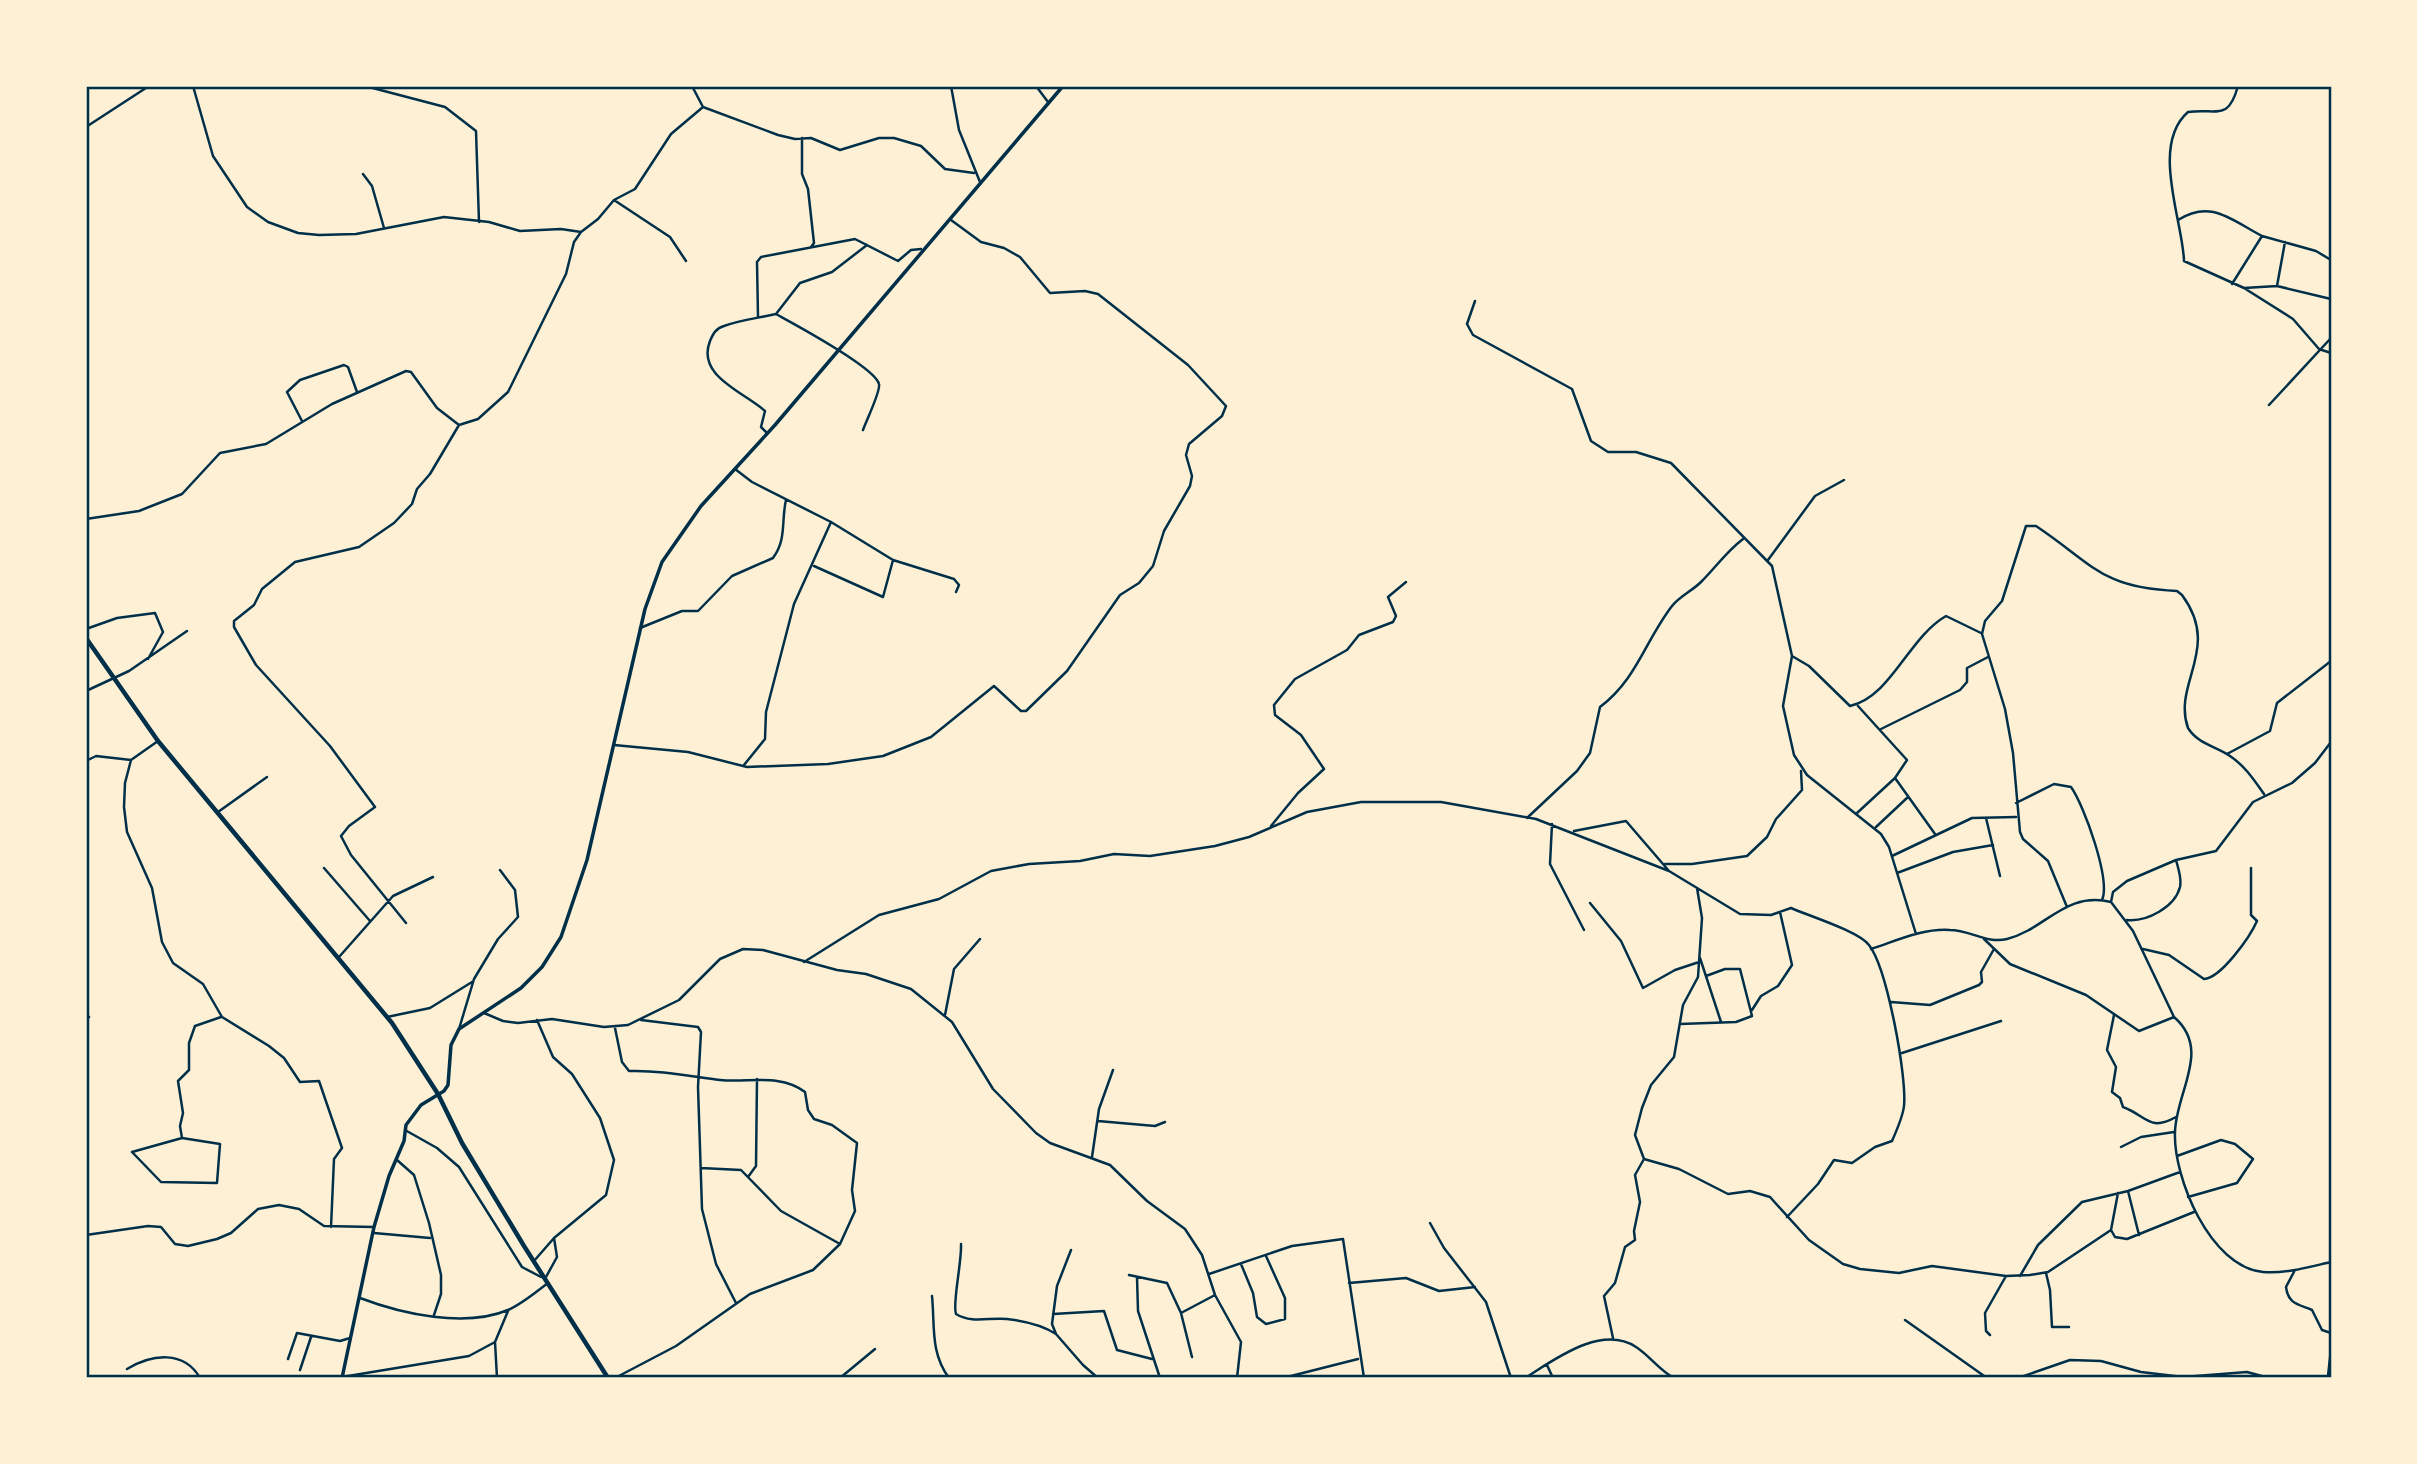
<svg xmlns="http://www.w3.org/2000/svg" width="2417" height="1464" font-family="Quicksand,sans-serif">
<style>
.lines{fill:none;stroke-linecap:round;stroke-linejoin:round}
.minor{stroke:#003049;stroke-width:2.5}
.secondary{stroke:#003049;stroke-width:3.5}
.trunk{stroke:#003049;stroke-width:4.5}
.neatline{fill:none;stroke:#003049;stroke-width:2.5}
</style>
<rect width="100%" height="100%" fill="#fdf0d5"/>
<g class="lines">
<path class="minor" d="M193 86 213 156 247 207 268 222 298 233 319 235 356 234 444 217 489 222 520 231 561 229 581 232
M365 86 445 107 476 131 479 222
M692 86 703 107 778 135 795 139 811 138 840 150 879 138H894L921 146 945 169 974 173
M951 86 959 130 980 182
M1036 86 1048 102
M2238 86C2228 122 2217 108 2188 112 2150 145 2183 221 2184 261L2244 288 2277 286 2331 299
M86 127 149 86
M802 138V174L808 189 814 243 811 247
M363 174 372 186 384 228
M614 200 670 237 686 261
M2178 220C2211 199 2231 220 2262 236
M2232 284 2262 236 2316 251 2331 260
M2277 286 2285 242
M2244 288 2293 319 2319 349 2331 353
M1475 301 1467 324 1473 335 1572 389 1591 441 1608 452H1636L1671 463 1772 566 1792 656 1783 706 1794 755 1807 775 1881 834 1889 847 1916 934
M776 314C794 324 875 367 879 384 881 391 866 421 863 430
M758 317 757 262 761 257 855 239 898 261 911 250 921 249
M2269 405 2331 338
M302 421 287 392 300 380 344 365 348 367 357 392
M767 433 761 427 765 411C744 392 696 376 710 341 713 334 716 328 724 326 740 320 759 318 776 314L800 283 832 272 867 245
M735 469 752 482 831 522 893 560 954 579 959 585 956 592
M86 519 139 511 182 494 220 453 266 444 332 404 406 371 411 372 437 408 459 425 478 419 508 392 566 274 574 242 581 232 598 219 614 200 635 189 671 134 703 107
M1768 560 1815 496 1844 480
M814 566 883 597 893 560
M640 628 682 611H698L732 576 773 558C787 539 781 521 786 500
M86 629 117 618 155 613 163 632 148 659
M1792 656 1809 666 1850 706C1891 697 1908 638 1946 616L1981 633
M86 691 129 671 187 631
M1881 729 1960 690 1967 682V668L1988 657
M158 741 131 760 125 783 124 807 127 832 152 888 162 942 173 963 203 984 222 1017 269 1046 284 1058 300 1082 319 1081 342 1148 334 1159 331 1227
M614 745 688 752 747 767 828 764 883 756 931 737 994 686 1021 711H1026L1067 671 1120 595 1139 583 1153 566 1164 531 1190 486 1192 476 1186 455 1189 444 1222 416 1226 406 1188 365 1098 294 1085 291 1050 293 1020 257 1004 248 981 242 951 220
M2227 754 2270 731 2277 703 2331 661
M86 761 96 756 131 760
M744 765 765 739 766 712 794 604 831 522
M1895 778 1935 834
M2016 803 2054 784 2071 787C2084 805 2111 880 2102 900
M218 812 267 777
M1857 813 1895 778 1907 760 1858 706
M1527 818 1577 771 1590 753 1600 707C1637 679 1645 641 1672 606 1680 596 1692 591 1701 582 1716 567 1726 552 1743 539
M1986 818 2000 876
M1552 824 1550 864 1584 930
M1271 826 1298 793 1324 769 1301 735 1275 715 1274 705 1295 679 1347 650 1359 635 1393 622 1396 616 1388 597 1406 582
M1876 827 1908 797
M1574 831 1626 821 1669 871
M1892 856 1972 818 2016 817
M1665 864H1692L1747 856 1767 837 1776 819 1802 790 1801 771
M324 868 370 921
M1897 873 1953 852 1993 845
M2111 902 2113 892 2127 881 2176 860 2216 851 2253 802 2292 783 2315 763 2331 742
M1590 903 1621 941 1643 988 1675 970 1699 962
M2067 907 2048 861 2023 839 2020 832 2013 753 2005 709 1982 634 1985 621 2002 601 2026 526H2036C2093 564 2101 588 2177 591L2182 595C2222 649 2172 683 2188 728 2198 744 2215 746 2230 756 2245 766 2254 780 2264 794
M2127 920C2147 922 2175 907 2180 887 2182 878 2178 868 2176 860
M406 923 351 855 341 836 349 826 375 807 330 746 256 665 234 627V621L254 605 262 589 295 562 359 547 394 523 412 504 417 489 430 474 459 425
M1984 939 2010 964 2086 995 2139 1031 2174 1017
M1871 949C1896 941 1923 928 1950 930 1970 930 1987 944 2007 939 2046 929 2065 891 2111 902L2133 931 2174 1017C2212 1050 2176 1091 2175 1132 2173 1177 2210 1267 2263 1272 2285 1274 2309 1267 2331 1262
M2143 949 2169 955 2204 979C2221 978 2250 937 2257 921L2251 915V868
M339 957 393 896 433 877
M1700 958 1721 1022
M804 962 879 915 939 899 991 871 1029 864 1080 861 1114 854 1150 856 1215 846 1249 837 1307 812 1361 802H1441L1536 819 1669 871 1740 914 1771 915 1791 908C1809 916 1858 931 1869 945 1887 968 1907 1076 1904 1106 1903 1115 1896 1132 1892 1141L1875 1147 1852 1163 1834 1160 1818 1184 1787 1217
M1891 1002 1930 1005 1979 985 1982 982 1981 972 1994 949
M1752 1010 1761 996 1778 986 1792 965 1780 912
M484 1013 503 1021 518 1023 552 1019 604 1027 628 1025 679 1000 720 959 743 949 763 950 837 970 866 974 911 989 952 1022 993 1089 1036 1133 1050 1143 1110 1165 1147 1201 1185 1229 1202 1255 1215 1295 1241 1342 1237 1378
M945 1015 954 969 980 939
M2114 1015 2107 1050 2116 1067 2112 1092 2120 1098 2123 1107C2147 1116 2149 1132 2176 1117
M86 1016 89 1017
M387 1017 430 1008 472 982
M641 1020 698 1027 701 1032 698 1087 702 1209 716 1264 736 1303
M1680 1024 1736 1022 1752 1016 1740 969H1725L1706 976
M615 1028 622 1062 629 1071C660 1070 689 1076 720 1080 748 1083 780 1073 805 1092L808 1110 814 1119 832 1125 857 1143 852 1190 855 1211 840 1244 813 1270 750 1294 676 1346 615 1378
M459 1029 474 979 498 939 518 917 515 890 500 870
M1902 1053 2001 1021
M1098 1121 1155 1126 1165 1122
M405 1130 437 1148 459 1167 522 1267 541 1277
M182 1138 220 1144 217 1183 161 1182 132 1152Z
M182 1138 180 1126 183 1113 178 1081 189 1070V1043L195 1026 221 1017
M2121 1147 2141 1137 2174 1132
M2177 1156 2221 1140 2235 1144 2253 1159 2237 1183 2188 1197
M1092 1157 1099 1109 1113 1070
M1644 1159 1679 1169 1728 1194 1750 1191 1770 1197 1809 1240 1843 1264 1860 1269 1899 1273 1932 1266 2006 1276 2030 1275 2048 1272 2111 1230 2118 1193
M397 1160 414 1175 429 1223 441 1275V1294L434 1315
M701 1168 741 1170 781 1211 840 1244
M748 1177 756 1166 757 1079
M2128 1191 2139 1235
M1430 1223 1444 1248 1486 1302 1511 1378
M2111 1230 2115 1237 2127 1239 2194 1212
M374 1233 430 1238
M86 1235 148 1226 161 1227 175 1244 188 1246 217 1239 231 1233 258 1209 279 1205 299 1209 324 1226 374 1227
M961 1244C962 1262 952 1304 956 1314 972 1324 990 1317 1007 1319 1024 1321 1042 1325 1056 1334
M1071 1250 1057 1286 1052 1324 1056 1334 1083 1365 1098 1378
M534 1261 554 1238 606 1195 614 1160 600 1118 572 1074 553 1057 537 1020
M1241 1264 1253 1293 1257 1317 1266 1324 1285 1319V1298L1266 1256
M2295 1270 2286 1287C2288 1304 2298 1304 2312 1310L2322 1330 2331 1333
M2046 1273 2050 1290 2052 1327H2069
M1209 1274 1292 1246 1343 1239 1364 1378
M1129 1275 1167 1283 1181 1313
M2020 1276 2038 1245 2082 1202 2128 1191 2180 1172
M546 1277 557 1257 554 1238
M1137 1277 1138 1311 1160 1378
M1349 1283 1406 1278 1439 1291 1475 1287
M932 1296C935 1326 930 1352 949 1378
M360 1298C402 1314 465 1328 508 1310 522 1304 536 1292 548 1283
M1053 1314 1104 1311 1117 1350 1152 1359
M1905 1320 1987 1378
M1990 1335 1986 1331 1985 1313 2006 1276
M1613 1338 1604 1296 1615 1283 1625 1247 1635 1240 1634 1231 1640 1202 1635 1175 1644 1159 1635 1135 1642 1108 1651 1085 1674 1057 1683 1005 1698 977 1702 918 1697 888
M495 1342 497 1378
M1192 1357 1181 1313 1215 1295
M288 1359 297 1333 340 1341 350 1338
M1547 1365 1553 1378
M127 1369C152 1354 184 1350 200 1378
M300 1370 311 1337
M342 1377 469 1356 495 1342 508 1311
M840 1378 875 1349
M1283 1378 1358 1359
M1525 1378C1554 1360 1601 1324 1636 1347 1650 1356 1659 1370 1674 1378
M2018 1378 2070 1360 2101 1361 2141 1372 2183 1377 2247 1372 2269 1378
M2302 1378 2328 1376 2331 1349"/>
<path class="secondary" d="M342 1378 374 1227 389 1176 404 1141 406 1125 421 1105 444 1091 448 1085 451 1045 459 1029 521 988 542 967 561 937 587 860 645 609 662 562 701 506 775 425 1063 86"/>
<path class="trunk" d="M86 638 158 741 392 1023 438 1094 462 1143 524 1246 608 1378"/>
</g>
<rect width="2417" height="1464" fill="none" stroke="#fdf0d5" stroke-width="175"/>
<rect x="88" y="88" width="2242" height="1288" class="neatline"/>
</svg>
